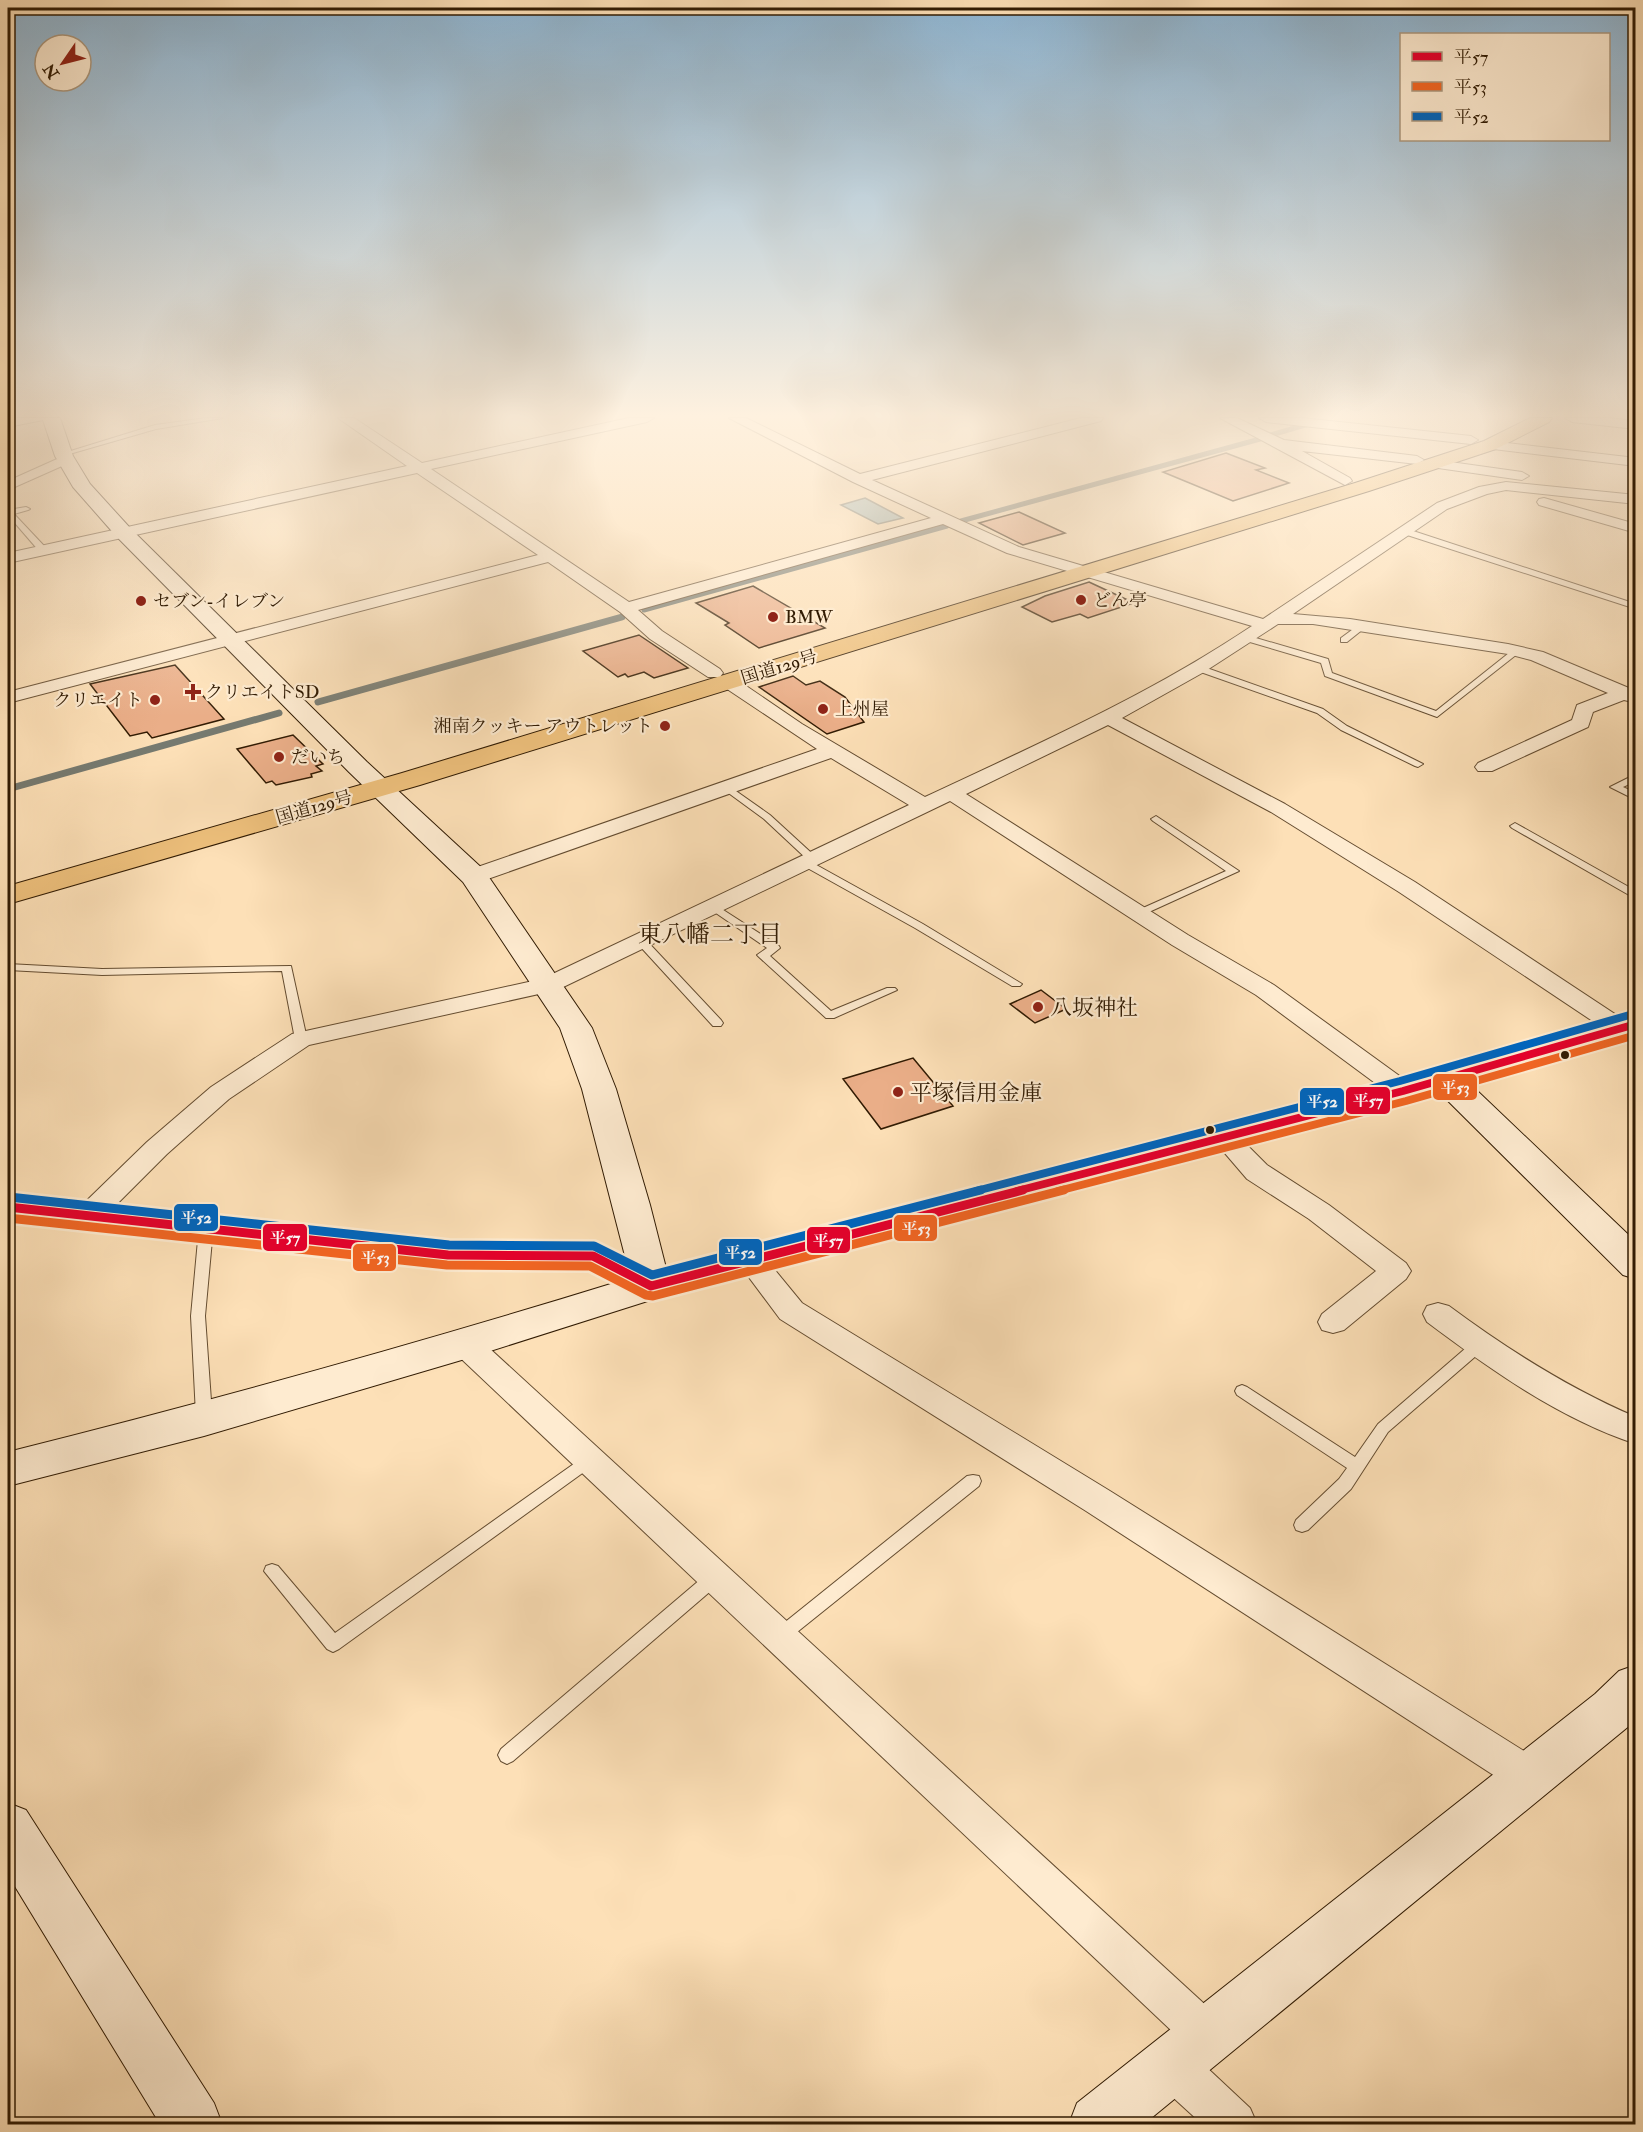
<svg xmlns="http://www.w3.org/2000/svg" width="1643" height="2132" font-family="'IM FELL Double Pica','Noto Serif JP',serif">
<style>
.water{fill:#a4bab9;stroke:#767a70;stroke-width:1.5}
.lines{fill:none;stroke-linecap:round;stroke-linejoin:round}
.stream-far1{stroke:#767a70;stroke-width:5}
.stream{stroke:#767a70;stroke-width:7}
.building{fill:#eaae88;stroke:#311b03;stroke-width:1.5}
.lane-casing{stroke:#644c30;stroke-width:2}
.street-casing{stroke:#644c30;stroke-width:2}
.secondary-casing{stroke:#311b03;stroke-width:2}
.highway-casing{stroke:#311b03;stroke-width:2}
.lane{fill:#feebd0;fill-rule:evenodd}
.street{fill:#feebd0;fill-rule:evenodd}
.secondary{fill:#feebd0;fill-rule:evenodd}
.highway{fill:#eec07c;fill-rule:evenodd}
.bus-1-far1-casing{stroke:#feebd0;stroke-width:12}
.bus-1-casing{stroke:#feebd0;stroke-width:14}
.bus-2-far1-casing{stroke:#feebd0;stroke-width:12}
.bus-2-casing{stroke:#feebd0;stroke-width:14}
.bus-3-far1-casing{stroke:#feebd0;stroke-width:12}
.bus-3-casing{stroke:#feebd0;stroke-width:14}
.bus-1-far1{stroke:#e4002b;stroke-width:8}
.bus-1{stroke:#e4002b;stroke-width:9}
.bus-2-far1{stroke:#f26522;stroke-width:8}
.bus-2{stroke:#f26522;stroke-width:9}
.bus-3-far1{stroke:#0065bd;stroke-width:8}
.bus-3{stroke:#0065bd;stroke-width:9}
.poi-dot{fill:#8f2418;stroke:#feebd0;stroke-width:2}
.bus-dot{fill:#311b03;stroke:#feebd0;stroke-width:2}
.labels{text-anchor:middle;stroke-width:4.5;stroke-linejoin:round;paint-order:stroke}
.far-poi-label{font-size:18px;fill:#311b03;stroke:#feebd0;text-anchor:start}
.far-street-label{font-size:18px;fill:#311b03;stroke:#feebd0}
.poi-label{font-size:22px;fill:#311b03;stroke:#feebd0;text-anchor:start}
.neighbourhood-label{font-size:24px;fill:#311b03;stroke:#feebd0}
.line-badge{stroke:#feebd0;stroke-width:2}
.badge-label{font-size:16px;text-anchor:middle;font-weight:bold;fill:#fff}
</style>
<rect width="100%" height="100%" fill="#fde0b7"/>
<filter id="stains"><feTurbulence type="fractalNoise" baseFrequency=".00333" numOctaves="4"/><feColorMatrix values="0 0 0 0 .2 0 0 0 0 .09 0 0 0 0 .02 0 0 0 .5 -.17"/></filter>
<radialGradient id="worn" r=".72"><stop offset=".6" stop-color="#630" stop-opacity="0"/><stop offset="1" stop-color="#630" stop-opacity=".3"/></radialGradient>
<path class="water" d="M865 498 903 518 878 524 841 505Z"/>
<g class="lines">
<path class="stream-far1" d="M1271 435 1312 423
M961 521 1260 439
M644 610 947 526"/>
<path class="stream" d="M318 702 622 617
M8 789 279 713"/>
</g>
<path class="building" d="M1226 453 1265 468 1256 470 1289 483 1233 501 1163 472Z
M1019 512 1065 533 1023 545 979 523Z
M1089 582 1134 603 1088 618 1080 614 1052 622 1022 607 1045 596Z
M753 586 825 628 759 648 725 625 729 623 696 603Z
M639 635 688 668 654 678 644 672 628 677 625 674 618 677 583 651Z
M175 665 224 719 152 738 147 732 130 736 90 684Z
M793 676 806 685 820 681 845 697 864 722 827 734 759 687Z
M293 735 323 764 316 766 322 771 311 774 312 777 276 785 272 781 266 783 237 749Z
M1041 990 1066 1009 1035 1023 1010 1004Z
M913 1058 953 1106 881 1129 843 1079Z"/>
<g class="lines">
<g class="lane-casing">
<path id="lane" d="M207 418H223L156 429 66 455 61 454 155 425Z
M26 507 30 509 28 510 14 514 46 548V552H40L8 515V510Z
M1401 529H1407L1636 604V609L1401 533Z
M1360 624 1367 626 1347 642H1341V638Z
M1243 636H1249L1328 659 1332 673 1436 711 1514 649 1521 651 1437 717 1325 676 1321 663 1243 640Z
M1195 666H1201L1323 709 1347 726 1423 764 1418 767 1415 766 1341 730 1317 713 1195 670Z
M1636 774V781L1623 787 1636 793V800L1610 787Z
M726 784 770 815 818 859 817 861 811 862 923 924 1022 984 1020 986H1012L915 928 802 865V861H809L764 819 723 789 721 787Z
M1156 816 1239 871 1138 917 1134 916 1133 914 1134 912 1226 871 1153 821 1151 819Z
M1515 823 1636 891V899L1512 828 1510 826Z
M714 904 779 946 780 948 770 956 831 1011 887 988H895L897 990 834 1018H826L759 957 757 955 767 948 710 909 709 907 710 905Z
M641 938 645 939 721 1020 723 1023 721 1026H713L637 943 636 941Z
M8 964 102 969 291 966 307 1039 301 1043 295 1039 282 971 102 975 8 970Z
M206 1224 211 1226 213 1229 205 1316 212 1415 209 1419 204 1421 199 1419 196 1415 191 1316 199 1229 201 1226Z
M1479 1340 1484 1341 1486 1345 1484 1349 1388 1432 1351 1489 1308 1530 1302 1532 1296 1530 1294 1525 1296 1520 1339 1479 1347 1468 1237 1395 1235 1391 1237 1387 1242 1385 1247 1387 1355 1457 1378 1424 1474 1341Z
M590 1454 595 1456 598 1460 595 1464 339 1649 333 1652 327 1649 264 1571 266 1566 272 1564 278 1566 335 1633 585 1456Z
M973 1475 979 1476 981 1481 979 1486 786 1641 780 1644 774 1641 771 1636 774 1631 967 1476Z
M714 1571 720 1573 722 1578 720 1583 513 1761 507 1764 501 1761 498 1755 501 1749 708 1573Z"/>
</g>
<g class="street-casing">
<path id="street" d="M338 418H354L422 463 629 418H654L647 422 431 469 629 602 931 518 853 482 729 418H746L860 474 1081 418H1103L1101 421 872 480 1019 547 1263 619 1437 503 1479 487 1506 482 1636 495V504L1506 490 1487 494 1447 509 1293 614 1350 619 1508 644 1543 652 1636 691V703L1624 700 1593 712 1588 727 1492 771H1478L1475 767 1478 763 1572 720 1577 705 1608 693 1531 660 1508 654 1313 624H1278L1204 672 1122 718 1285 804 1415 882 1630 1024 1633 1029 1630 1034 1621 1037 1612 1034 1399 892 1271 812 1108 725 966 794 1188 935 1274 985 1412 1085 1416 1091 1412 1097 1403 1099 1394 1097 1256 995 1172 945 950 801 557 990 309 1045 229 1099 167 1154 98 1223 88 1226 78 1223 74 1216 78 1209 147 1142 211 1087 292 1034 542 979 909 805 831 758 482 881 474 883 466 881 463 876 466 871 817 749 724 687 721 683 724 679H736L802 724 925 797C1036 745 1149 695 1252 626L1007 553 943 524 638 610 662 631 720 669 723 673 720 677H708L650 639 620 612 548 562 8 703V692L538 555 417 473 8 563V553L407 466Z
M1220 418H1237L1284 440 1417 456 1424 460 1417 464 1302 451 1350 478 1352 481 1345 485Z
M1259 418H1302L1471 436 1478 440 1471 444 1266 422Z
M1565 418H1607L1636 421V429L1572 422Z
M1490 441 1636 458V466L1485 448 1483 445Z
M66 455 73 459 71 462 8 490V481Z
M1436 460 1522 472 1529 476 1522 480 1431 467 1429 464Z
M1544 498 1636 524V533L1539 505 1537 502 1539 499Z
M1224 1128 1233 1131 1267 1165 1329 1205 1406 1263 1411 1271 1406 1279 1344 1330 1333 1333 1322 1330 1318 1322 1322 1314 1376 1271 1309 1219 1247 1179 1211 1137 1215 1131Z
M751 1250 761 1253 802 1303 1110 1491 1543 1763 1548 1776 1543 1789 1529 1795 1515 1789 1086 1511 780 1319 736 1260 741 1253Z
M1438 1303 1449 1306C1507 1349 1568 1388 1636 1417V1444C1560 1419 1491 1370 1427 1322L1423 1314 1427 1306Z
M465 1332 476 1336 1223 2021 1230 2036 1223 2051 1208 2058 1193 2051 454 1352 450 1344 454 1336Z
M1171 2043 1187 2049 1250 2108 1257 2124H1202L1155 2081 1149 2065 1155 2049Z"/>
</g>
<g class="secondary-casing">
<path id="secondary" d="M8 418H60L73 456 90 484 131 529 367 762 484 870 592 1028 616 1089 650 1205 666 1268 1395 1082 1636 1014V1034L1469 1083 1636 1242V1279L1623 1275 1439 1092 654 1299 465 1359 204 1436 8 1486V1452C211 1401 413 1345 614 1283L587 1269 448 1268 8 1220V1194L448 1242H593L625 1256 582 1089 560 1028 463 882 349 772 117 537 73 487 55 456 43 420 8 427Z
M1636 1665V1720L1629 1726 1144 2124H1069L1077 2103 1595 1694 1619 1671Z
M8 1803 26 1810 214 2103 222 2124H160L8 1875Z"/>
</g>
<g class="highway-casing">
<path id="highway" d="M1530 418H1552L1549 422 1496 449 1369 491 420 785 8 904V886L402 773 1355 483 1484 441Z"/>
</g>
<use href="#lane" class="lane"/>
<use href="#street" class="street"/>
<use href="#secondary" class="secondary"/>
<use href="#highway" class="highway"/>
<g class="bus-1-far1-casing">
<path id="bus-1-far1" d="M1017 1191 1403 1091 1636 1024"/>
</g>
<g class="bus-1-casing">
<path id="bus-1" d="M8 1207 448 1255 593 1256 651 1286 1023 1190"/>
</g>
<g class="bus-2-far1-casing">
<path id="bus-2-far1" d="M1058 1191 1406 1101 1636 1035"/>
</g>
<g class="bus-2-casing">
<path id="bus-2" d="M8 1218 447 1265 590 1266 646 1295 653 1296 1064 1190"/>
</g>
<g class="bus-3-far1-casing">
<path id="bus-3-far1" d="M976 1191 1400 1081 1633 1014"/>
</g>
<g class="bus-3-casing">
<path id="bus-3" d="M9 1197 449 1245 594 1246 652 1275 981 1190"/>
</g>
<use href="#bus-1-far1" class="bus-1-far1"/>
<use href="#bus-1" class="bus-1"/>
<use href="#bus-2-far1" class="bus-2-far1"/>
<use href="#bus-2" class="bus-2"/>
<use href="#bus-3-far1" class="bus-3-far1"/>
<use href="#bus-3" class="bus-3"/>
</g>
<linearGradient id="sky" x2="0" y2="1"><stop stop-color="#8db6d5"/><stop offset="0.58" stop-color="#fef1df"/><stop offset="1" stop-color="#fef1df" stop-opacity="0"/></linearGradient>
<rect width="1643" height="716" fill="url(#sky)"/>
<g class="poi-dot">
<circle cx="1081" cy="600" r="6"/>
<circle cx="141" cy="601" r="6"/>
<circle cx="773" cy="617" r="6"/>
<path d="M190 683h6v6h6v6h-6v6h-6v-6h-6v-6h6z"/>
<circle cx="155" cy="700" r="6"/>
<circle cx="823" cy="709" r="6"/>
<circle cx="665" cy="726" r="6"/>
<circle cx="279" cy="757" r="6"/>
<circle cx="1038" cy="1007" r="6"/>
<circle cx="898" cy="1092" r="6"/>
</g>
<g class="bus-dot">
<circle cx="1565" cy="1055" r="5"/>
<circle cx="1210" cy="1130" r="5"/>
</g>
<g class="labels">
<g class="far-poi-label">
<text x="1093" y="606">どん亭</text>
<text x="153" y="607">セブン-イレブン</text>
<text x="785" y="623">BMW</text>
<text x="205" y="698">クリエイトSD</text>
<text x="143" y="706" text-anchor="end">クリエイト</text>
<text x="835" y="715">上州屋</text>
<text x="653" y="732" text-anchor="end">湘南クッキー アウトレット</text>
<text x="291" y="763">だいち</text>
</g>
<g class="far-street-label">
<text transform="translate(779 667) rotate(-17)" y="6">国道129号</text>
<text transform="translate(314 807) rotate(-16)" y="6">国道129号</text>
</g>
<g class="poi-label">
<text x="1050" y="1015">八坂神社</text>
<text x="910" y="1100">平塚信用金庫</text>
</g>
<g class="neighbourhood-label">
<text x="710" y="942">東八幡二丁目</text>
</g>
</g>
<g class="line-badge">
<rect x="1432" y="1073" width="46" height="28" rx="6" fill="#f26522"/>
<rect x="1345" y="1086" width="46" height="29" rx="6" fill="#e4002b"/>
<rect x="1299" y="1087" width="46" height="29" rx="6" fill="#0065bd"/>
<rect x="173" y="1203" width="46" height="29" rx="6" fill="#0065bd"/>
<rect x="893" y="1214" width="45" height="28" rx="6" fill="#f26522"/>
<rect x="262" y="1223" width="46" height="29" rx="6" fill="#e4002b"/>
<rect x="806" y="1226" width="45" height="28" rx="6" fill="#e4002b"/>
<rect x="718" y="1238" width="45" height="28" rx="6" fill="#0065bd"/>
<rect x="352" y="1243" width="45" height="29" rx="6" fill="#f26522"/>
</g>
<g class="badge-label">
<text x="1455" y="1093">平53</text>
<text x="1368" y="1106">平57</text>
<text x="1322" y="1107">平52</text>
<text x="196" y="1223">平52</text>
<text x="916" y="1234">平53</text>
<text x="285" y="1243">平57</text>
<text x="828" y="1246">平57</text>
<text x="740" y="1258">平52</text>
<text x="375" y="1263">平53</text>
</g>
<rect width="1643" height="2132" fill="none" stroke="#fde0b7" stroke-width="30"/>
<rect x="9" y="9" width="1625" height="2114" fill="none" stroke="#311b03" stroke-width="3"/>
<rect x="15" y="15" width="1613" height="2102" fill="none" stroke="#311b03" stroke-width="1.5"/>
<rect x="1400" y="33" width="210" height="108" fill="#feebd0" stroke="#ac987e" stroke-width="1.5"/>
<rect x="1412" y="52" width="30" height="9" fill="#e4002b" stroke="#ac987e" stroke-width="1.5"/>
<text x="1454" y="63" font-size="18" fill="#311b03">平57</text>
<rect x="1412" y="82" width="30" height="9" fill="#f26522" stroke="#ac987e" stroke-width="1.5"/>
<text x="1454" y="93" font-size="18" fill="#311b03">平53</text>
<rect x="1412" y="112" width="30" height="9" fill="#0065bd" stroke="#ac987e" stroke-width="1.5"/>
<text x="1454" y="123" font-size="18" fill="#311b03">平52</text>
<g transform="translate(63 63) rotate(235)"><circle r="28" fill="#feebd0" stroke="#ac987e" stroke-width="1.5"/>
<path d="M0-4.5L10 22L0 15L-10 22Z" fill="#8f2418"/>
<text y="-9" font-size="16" font-weight="bold" text-anchor="middle" fill="#311b03">N</text>
</g>
<rect width="100%" height="100%" filter="url(#stains)"/>
<rect width="100%" height="100%" fill="url(#worn)"/>
</svg>
